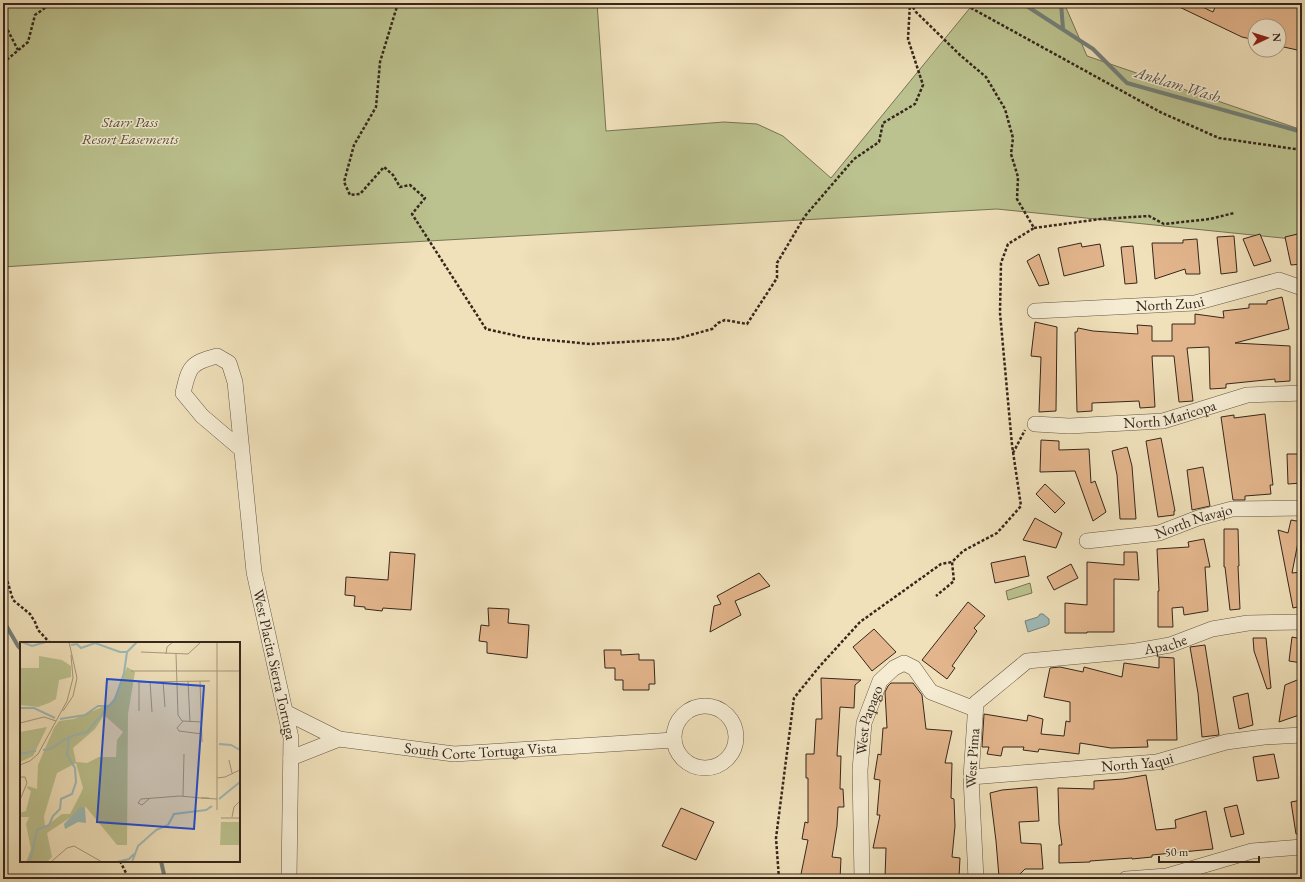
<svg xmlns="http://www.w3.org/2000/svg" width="1305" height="882" font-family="'EB Garamond',serif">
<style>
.green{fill:#bbc28f;stroke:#787456}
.water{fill:#9dbbb9;stroke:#74807a}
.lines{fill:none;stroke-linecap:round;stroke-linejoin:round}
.stream{stroke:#74807a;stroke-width:4}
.building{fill:#e3b58c;stroke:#36271c}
.minor-casing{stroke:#645644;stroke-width:16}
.path{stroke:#36271c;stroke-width:2.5;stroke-dasharray:3 2;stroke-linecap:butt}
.minor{stroke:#f5ecd3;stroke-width:15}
.labels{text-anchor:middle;stroke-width:3;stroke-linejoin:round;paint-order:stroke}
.park-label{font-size:15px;font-style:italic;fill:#574e39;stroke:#f5ecd3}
.street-label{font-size:15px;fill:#36271c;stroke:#f5ecd3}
.water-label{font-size:16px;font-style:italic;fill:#55534b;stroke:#f5ecd3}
.inset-river{fill:none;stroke:#9dbbb9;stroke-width:2}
.inset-road{fill:none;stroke:#a6977b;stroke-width:1}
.view{fill:#1d4ed8;fill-opacity:0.15;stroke:#1d4ed8;stroke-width:2}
.inset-edge{fill:none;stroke:#36271c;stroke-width:2}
</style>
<rect width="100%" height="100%" fill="#f0e1bb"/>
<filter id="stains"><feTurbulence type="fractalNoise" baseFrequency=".005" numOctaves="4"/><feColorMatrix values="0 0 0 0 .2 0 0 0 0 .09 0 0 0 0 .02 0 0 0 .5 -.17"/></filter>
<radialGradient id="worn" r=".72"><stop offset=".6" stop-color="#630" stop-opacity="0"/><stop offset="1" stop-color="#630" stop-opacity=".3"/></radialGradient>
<path class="green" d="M6 3H597L606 131 724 122 757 124 783 136 831 178 974 3H1064L1087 56 1302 130V240L997 209 215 253 3 267V6Z
M1030 583 1032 593 1008 600 1006 591Z"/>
<path class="water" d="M1040 614H1043L1049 619V624L1046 626 1028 632 1025 621 1038 617Z"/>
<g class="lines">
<path class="stream" d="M1022 3 1093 49 1127 83 1302 132
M1061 3 1063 29
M3 620 18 646 21 649
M161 861 165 879"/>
</g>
<path class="building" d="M1171 3H1194L1213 12 1217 3H1302V51L1279 46V26H1255V40L1242 37Z
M1302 233V264L1291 265 1285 237Z
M1260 234 1271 261 1254 266 1243 239Z
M1234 236 1237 272 1221 274 1217 237Z
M1197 239 1200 274H1186L1185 269 1155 279 1152 243H1183V240Z
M1081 243 1082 247 1100 244 1104 266 1064 276 1058 248Z
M1133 246 1137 283 1125 284 1121 247Z
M1039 254 1049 284 1039 286 1027 261Z
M1282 297 1289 329 1235 343 1290 346V381L1275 382V379L1226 384V388L1210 389 1209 347 1187 348 1193 401 1179 402 1174 356H1152L1155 407 1140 408 1139 401 1092 403V411L1077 412 1075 332H1077L1078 328 1093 331 1138 334 1137 325 1152 326V341H1172V324H1195V314L1224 318 1223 311 1249 308V304H1267V301Z
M1035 322 1057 327 1056 411 1039 412 1041 357 1031 356Z
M1265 414 1273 485H1270L1271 494 1245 496V500H1233L1221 417 1234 415V418Z
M1161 438 1175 511H1174V515L1158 517 1146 441Z
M1041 440 1059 441V450L1089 449 1091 483 1095 481 1106 512 1093 521 1075 471 1040 472Z
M1127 447 1132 466 1136 519H1120L1117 475 1112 451Z
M1287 454H1302V483L1288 484Z
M1203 467 1210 506 1192 510 1187 470Z
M1045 484 1065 503 1055 513 1036 494Z
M1035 518 1062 533 1056 548 1023 540Z
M1291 520 1302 522 1292 573 1302 572V606L1293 608 1278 530 1288 533Z
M1224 529H1238L1239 566H1238L1240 609 1230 610 1225 567H1224Z
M1204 539 1210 567H1205L1208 611 1184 615 1183 607 1172 608 1173 627H1158V591H1159L1157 549 1189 547 1188 542Z
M390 552 415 554 411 610 383 608 382 611 365 609V607L354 606 355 596 345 595 346 577 388 580Z
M1124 552H1137L1139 580 1114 579V632H1087V633H1065V603L1087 605V562L1124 565Z
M1025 556 1029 576 995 583 991 563Z
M1071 564 1078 578 1054 590 1047 577Z
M759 573 770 586 735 601 741 615 710 632 714 606 721 604 717 596Z
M968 602 985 616 974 628 977 631 952 666 955 668 947 679 922 660Z
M488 608 509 609 508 623 529 625 527 658 487 653V642L479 641 481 625 489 626Z
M874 629 896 652 872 671 853 647Z
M1292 637 1302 639V663L1289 661Z
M1253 638H1266L1271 688 1267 689 1254 651Z
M1205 645 1219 735 1202 737 1198 693 1190 647Z
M604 650H621V655L639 654V660H654L655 684H649V690H623V680H615V668H605Z
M1159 657 1174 658 1177 740H1147L1148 747 1111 748 1080 743 1079 754 1039 749 1038 752 1023 750 1024 747H1003L1001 756 987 754 989 747H982L984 714 1027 721 1028 715 1043 719 1041 734 1064 736 1066 721 1070 722V702L1044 697 1050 668 1060 667 1083 672 1084 667 1122 677 1124 663 1159 668Z
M821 678 861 680 855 685 854 708 840 707 837 756H841L840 789H843L844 807H838L837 826 832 857 841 858 840 879H800L808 840 802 839 805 822 808 823V778H806V754H814L816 719H822Z
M1302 678V714L1279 722 1285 685Z
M891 683H913L922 695 926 729 952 731 945 763H952L951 798 954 799 955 826 952 857 960 858 959 877 917 875V878H885L886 848H873L880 815H877L880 780 874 779 878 754 881 755 883 728H887L885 692 888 686Z
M1248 693 1253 725 1239 729 1233 697Z
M1274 754 1279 778 1257 781 1253 757Z
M1146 775 1156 830 1176 828 1175 820 1206 811 1213 849 1152 855V857L1132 859V858L1090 861V862L1059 863V845H1062L1059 824 1058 788 1094 789V781L1123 779Z
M1037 787 1039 821 1019 822 1021 843 1041 844 1043 869H1025L1018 876 999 877 996 841 990 793 1002 790Z
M1302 800V834H1296L1291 802Z
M1237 805 1244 834 1231 837 1224 808Z
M681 808 714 822 696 860 662 846Z"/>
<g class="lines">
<g class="minor-casing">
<g id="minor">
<path id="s1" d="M1035 311 1195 303 1279 280 1302 288"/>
<path id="s2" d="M1035 424 1069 426 1163 421 1247 395 1302 393"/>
<path id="s3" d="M242 450 202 416 183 393C189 367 190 363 217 356L229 363 235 382 254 572 291 738 289 879"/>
<path id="s4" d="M1087 541 1159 533 1198 518 1232 509 1302 508"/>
<circle cx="705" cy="737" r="31"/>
<path d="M285 712 339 739"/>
<path id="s5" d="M291 758 339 739 454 754 674 740"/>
<path id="s6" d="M971 777 1157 762 1226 742 1264 737 1302 735"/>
<path id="s7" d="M862 879 860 770 864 723 880 681 894 668 904 663 914 668 931 692 975 709"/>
<path id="s8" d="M976 879 971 777 976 703 1027 661 1136 651 1170 645 1212 629 1248 623 1302 622"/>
<path d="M1126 879 1167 876 1252 851 1302 847"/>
</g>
</g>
<path class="path" d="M398 3 380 62 376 107 354 145 344 182 350 195 360 194 384 167 393 175 400 187 410 185 425 198 412 214 486 329 527 338 590 344 676 339 712 329 718 323 725 320 747 324 777 278V263L805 216 854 159 879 142 883 123 915 104 923 85 908 39 910 3
M910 3 916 12 960 55 986 77 1005 109 1013 138 1011 154 1018 177 1017 199 1034 228 1008 244 1001 263 1000 313 1012 445 1021 506 997 533 963 551 952 562 954 581 936 596
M962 3 1162 113 1219 138 1302 150
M3 21 18 50
M3 63 28 42 35 15 52 3
M1034 228 1101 219 1149 216 1164 224 1210 219 1234 213
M1013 453 1025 430
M3 547 5 551V573L13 600 30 614 35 622 38 630 50 643
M120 861 129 879
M779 879 776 838 794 698 819 667 860 622 941 564 952 562"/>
<use href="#minor" class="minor"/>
</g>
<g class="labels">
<g class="park-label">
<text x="130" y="127">Starr Pass<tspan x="130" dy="17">Resort Easements</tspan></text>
</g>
<g class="street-label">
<text dy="5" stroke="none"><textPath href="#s1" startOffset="135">North Zuni</textPath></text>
<text dy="5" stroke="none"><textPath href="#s2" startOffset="136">North Maricopa</textPath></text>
<text dy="5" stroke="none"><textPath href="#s4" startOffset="109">North Navajo</textPath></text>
<text dy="5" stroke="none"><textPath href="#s8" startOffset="382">Apache</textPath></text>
<text dy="5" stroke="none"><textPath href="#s3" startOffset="457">West Placita Sierra Tortuga</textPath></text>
<text dy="5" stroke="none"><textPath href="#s7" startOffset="160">West Papago</textPath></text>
<text dy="5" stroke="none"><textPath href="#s5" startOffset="194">South Corte Tortuga Vista</textPath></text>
<text dy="5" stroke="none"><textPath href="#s8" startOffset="121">West Pima</textPath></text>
<text dy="5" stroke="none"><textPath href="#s6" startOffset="167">North Yaqui</textPath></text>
</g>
<g class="water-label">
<text transform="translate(1178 84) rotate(17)" y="6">Anklam Wash</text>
</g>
</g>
<g transform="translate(20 642)">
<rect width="220" height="220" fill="#f0e1bb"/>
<path d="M19 14 42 18 51 24V35L39 38 36 57 29 61 18 65 0 63V26H19ZM107 25 115 30 108 72 107 203H97L66 165 27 191 32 215 27 220H6L11 207 6 182 9 175H0V171L6 169 11 149 7 146 8 144 17 147 18 123 34 86 39 79 54 77 92 61ZM84 73 103 90 97 98 96 115H79L67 121 56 120 53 106 75 87ZM56 121 63 146 60 153 50 172H42L25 185 24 174 37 131ZM27 85 13 114 0 120V90ZM201 180H220V203H200Z" fill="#bbc28f" fill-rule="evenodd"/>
<path d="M60 165 65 166 66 181 58 180 45 187 44 182Z" fill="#9dbbb9"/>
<path class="inset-river" d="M2 0 12 4 26 0M51 3 57 2 61 6 75 1 100 10H107M0 66H14L35 76M40 77 65 73 78 64H89M199 102 211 103 220 108M23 108 30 107 49 95M0 112 16 109M199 157 220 140M10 220 17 188 29 183 33 174 40 167 41 157 52 152 56 140 55 126 47 113 49 95 67 90 95 57 104 31 107 10 117 0M97 220 109 217 114 212M112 220 118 204 136 188 148 183 154 172 186 168 192 164"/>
<path class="inset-road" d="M121 10 168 12 181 0M146 12 147 5 153 0M156 12 158 73 162 79 182 80M111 29H220M130 39 132 70M143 39 145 65M168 39 170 80M180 39 182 100M43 69 53 54 57 36 49 0M119 69V40L190 39M163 79 157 86 159 89 182 92M0 81 24 75 36 79M209 118 212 131M0 123 10 119 18 112 47 59 53 36 51 13M0 135H5L7 141 0 158M197 136 205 135 220 128M163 154 164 112M189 156H181L197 157M129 157 122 163 118 161 121 157 160 154 181 156M197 168V0M212 175 214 165 220 159M201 176H220M32 219 47 206 54 204 82 220"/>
<path class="view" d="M87 37 184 44 174 187 77 180Z"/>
<rect width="220" height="220" class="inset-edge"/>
</g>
<rect width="1305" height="882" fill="none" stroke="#f0e1bb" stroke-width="16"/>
<rect x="4" y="4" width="1297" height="874" fill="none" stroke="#36271c" stroke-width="2"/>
<rect x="8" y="8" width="1289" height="866" fill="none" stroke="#36271c"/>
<g transform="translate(1267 38) rotate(86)"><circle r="19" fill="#f5ecd3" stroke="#a99d8a"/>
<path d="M0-3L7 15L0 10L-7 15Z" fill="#8f2418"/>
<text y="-6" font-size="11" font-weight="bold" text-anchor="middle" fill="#36271c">N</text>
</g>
<path d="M1159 856v6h100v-6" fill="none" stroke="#36271c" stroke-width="2"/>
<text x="1165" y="856" font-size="12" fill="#36271c" stroke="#f5ecd3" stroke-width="3" paint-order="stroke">50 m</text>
<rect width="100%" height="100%" filter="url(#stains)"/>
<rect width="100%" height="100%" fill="url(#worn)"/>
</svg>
